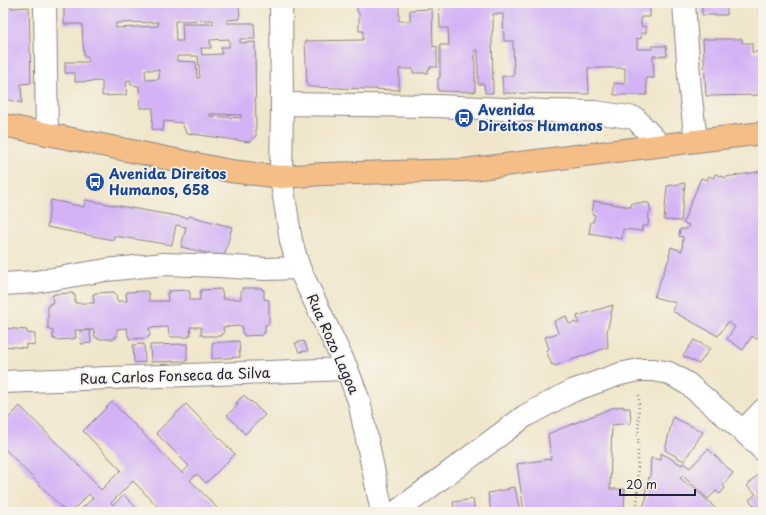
<svg xmlns="http://www.w3.org/2000/svg" width="766" height="515" font-family="'Playpen Sans',sans-serif">
<style>
.building{fill:#d3b3f6;fill-rule:evenodd}
.lines{fill:none;stroke-linecap:round;stroke-linejoin:round}
.minor-casing{stroke:#898483;stroke-width:24}
.major-casing{stroke:#898483;stroke-width:24}
.path{stroke:#898483;stroke-width:2.5;stroke-dasharray:1 3;stroke-linecap:butt}
.minor{stroke:#fff;stroke-width:22}
.major{stroke:#f6be87;stroke-width:22}
.labels{text-anchor:middle;stroke-width:3.5;stroke-linejoin:round;paint-order:stroke}
.transit-label{font-size:14px;font-weight:bold;fill:#164399;stroke:#f7f3e8;text-anchor:start}
.street-label{font-size:14px;fill:#22223b;stroke:#f7f3e8}
</style>
<rect width="100%" height="100%" fill="#f7f3e8"/>
<filter id="ink" filterUnits="userSpaceOnUse"><feTurbulence type="fractalNoise" baseFrequency=".025" numOctaves="2"/><feDisplacementMap in="SourceGraphic" scale="8" xChannelSelector="R" yChannelSelector="G"/><feConvolveMatrix kernelMatrix="1 2 1 2 8 2 1 2 1" color-interpolation-filters="sRGB"/></filter>
<filter id="wash" filterUnits="userSpaceOnUse"><feTurbulence type="fractalNoise" baseFrequency=".012" numOctaves="4" result="noise"/><feDisplacementMap in="SourceGraphic" scale="16" xChannelSelector="R" yChannelSelector="G"/><feGaussianBlur stdDeviation="0.9" result="paint"/><feColorMatrix in="noise" values="0 0 0 0 0 0 0 0 0 0 0 0 0 0 0 0 0 1.4 0 .05"/><feComposite in="paint" operator="in"/></filter>
<g filter="url(#wash)">
<rect width="100%" height="100%" fill="#f0e6cb"/>
<g id="blocks">
<path class="building" d="M3 3H11V8L29 7 31 83 21 84 22 103 5 99 4 85 3 86Z
M108 3H144L145 4H147V3H239L240 19 227 20V23H254L255 39H240V43L255 42 256 136 249 142 186 133 182 123 164 121 163 131 152 129 153 108H140L139 86 131 85 130 80H127L126 95 102 96V81L75 82V73H65V62H88V57H84L83 43 82 24H64V6L108 5ZM213 20V24H182L183 41H176L175 21ZM158 22V26L116 28V23ZM229 39V47H221L222 54 202 55 201 48H211L210 40ZM177 56H198L200 78H197L196 62 177 61ZM145 70H159V79L146 80ZM210 114 241 115V118L210 116Z
M357 3H399V21H410V10L432 9 433 47 437 46V67H430V69H428V73H413V69H399V90L310 87 307 85 305 41 363 40V31H359V13L357 12Z
M439 3H650V17H641V26L646 27V33H641V39L637 38V49H652V46H666L667 56H653L654 78H646L647 95H614V83L625 84V68H588L589 94 503 93 502 76H514L513 41H504L503 14H493V31H492L493 93H485L484 84H478V50H475V92L438 91V78H440V45H449L448 28H440Z
M702 3H727V15H702Z
M759 3H763V15H759Z
M703 39H742V43H752V52H763V95L706 96Z
M763 171V343L756 338V339L752 336 743 350 727 339 735 327 728 322 718 336 672 311 676 303 654 297 670 256H669L671 247 682 251 683 237 679 236 680 229H687L689 225 683 223 701 178 707 180 709 176 713 178 715 174 726 178V177Z
M685 183 681 221 664 220 667 186Z
M51 200 84 207 85 200 188 218 189 216 232 227 224 257 181 247 186 227 176 225 172 245 114 236 113 240 47 227Z
M594 201 631 207 632 203H649L651 212H649L648 226H642V231L623 229 622 239 589 233 591 222H593L595 215 592 214Z
M242 288H262V290H264V299L269 300V324H268L267 325H265V333H263V335L244 336V334L242 333V326L223 327 224 334H221L222 336H203V335H201V327H190L191 335H189V337H171L170 335H169L168 327 149 328 150 336H148V338L129 339V336H128L127 328 117 329V337H115V339H97V337H95L94 330H75L76 338H73L74 339 55 340V338L53 339V331L50 330V329H48V305H50V303H53L52 296H53L54 294 73 293V295H75V303H94L93 294H95V293L114 292 115 294H116L117 301H127L126 294 127 292 147 291 148 293H149V301H168L167 293H169L168 291 188 290 189 292H190V300H200V292H201V290L221 289V291L222 292 223 299H241V291L243 290Z
M613 305 607 332 608 347 555 366 554 364 552 365 546 350 549 349 545 337 558 333 554 321 566 316 569 324 575 322 576 324 579 323 577 316Z
M4 328 27 330V333L35 334V345L26 344V348L3 346Z
M90 330 91 343 81 344 80 331Z
M694 340 710 348 699 364 683 356Z
M239 341 240 357 212 359V343Z
M304 341 308 351 299 352 295 343Z
M144 344 145 362 134 363 133 345Z
M187 344V361L151 362 150 345Z
M244 395 250 402 251 401 265 415 245 434 227 415 238 405 236 403Z
M112 402 182 473 189 466 156 433 186 404 235 454 206 483 197 474 190 480 221 512H163L133 481 111 503 113 505 124 495 140 512H78L93 498 89 494 71 512H66L3 447V424L20 406 98 485 97 486 101 490 121 470 83 431Z
M623 406V408H630L631 423 612 425 610 489H625L624 512H524L517 464 551 459 548 434 612 408Z
M673 417 703 432 684 461 665 450Z
M708 449 733 473 723 485 725 488 720 494 716 491 708 499 682 475 680 478 711 503V504L719 512H652L643 507 647 496 645 494 649 477 650 478 651 458 661 460V453L682 465 683 463 690 468Z
M759 473 763 477V487L760 490 763 493V512H749L755 506 749 500 756 494 747 486Z
M515 487 520 512H491L488 493 509 489 508 488Z
M473 499 475 512H446L445 510 454 508 453 502Z"/>
</g>
</g>
<g filter="url(#ink)">
<use href="#blocks" fill-opacity="0" stroke="#898483" stroke-width="1"/>
<g class="lines">
<g class="minor-casing">
<path id="minor" d="M45 3 47 134
M281 3 282 104 281 177 291 241 299 268 347 369 359 401 382 512
M684 3 690 90 696 141
M282 104 437 106 546 111 595 112 635 118 660 145
M3 284 35 282 106 270 164 264 219 266 265 269 299 268
M3 382 347 369
M743 431 763 410
M396 512 525 416 572 391 620 374 639 370H654L669 373 688 384 743 431 763 450"/>
</g>
<g class="major-casing">
<path id="major" d="M3 125 230 171 281 177 323 174 464 170 696 141 763 133"/>
</g>
<path class="path" d="M637 512 639 395"/>
<use href="#minor" class="minor"/>
<use href="#major" class="major"/>
</g>
</g>
<defs>
<g id="bus-disc" transform="scale(1)"><circle r="9.5" fill="#1a4fb4" stroke="#f7f3e8"/><path d="M-5-6H5V4H4V6H2V4H-2V6H-4V4H-5ZM-3.5-4V0h7V-4ZM-3.5 1.2v1.5H-2V1.2ZM2 1.2v1.5H3.5V1.2Z" fill="#fff"/></g>
</defs>
<g fill-rule="evenodd">
<use href="#bus-disc" x="464" y="118"/>
<use href="#bus-disc" x="95" y="182"/>
</g>
<g class="labels">
<g class="transit-label">
<text x="478" y="115">Avenida<tspan x="478" dy="16">Direitos Humanos</tspan></text>
<text x="109" y="179">Avenida Direitos<tspan x="109" dy="16">Humanos, 658</tspan></text>
</g>
<g class="street-label">
<text transform="translate(333 344) rotate(66)" y="5">Rua Rozo Lagoa</text>
<text transform="translate(175 376) rotate(-2)" y="5">Rua Carlos Fonseca da Silva</text>
</g>
</g>
<rect width="766" height="515" fill="none" stroke="#f7f3e8" stroke-width="16"/>
<path d="M620 489v6h75v-6" fill="none" stroke="#22223b" stroke-width="2"/>
<text x="626" y="489" font-size="12" fill="#22223b" stroke="#f7f3e8" stroke-width="3" paint-order="stroke">20 m</text>
</svg>
